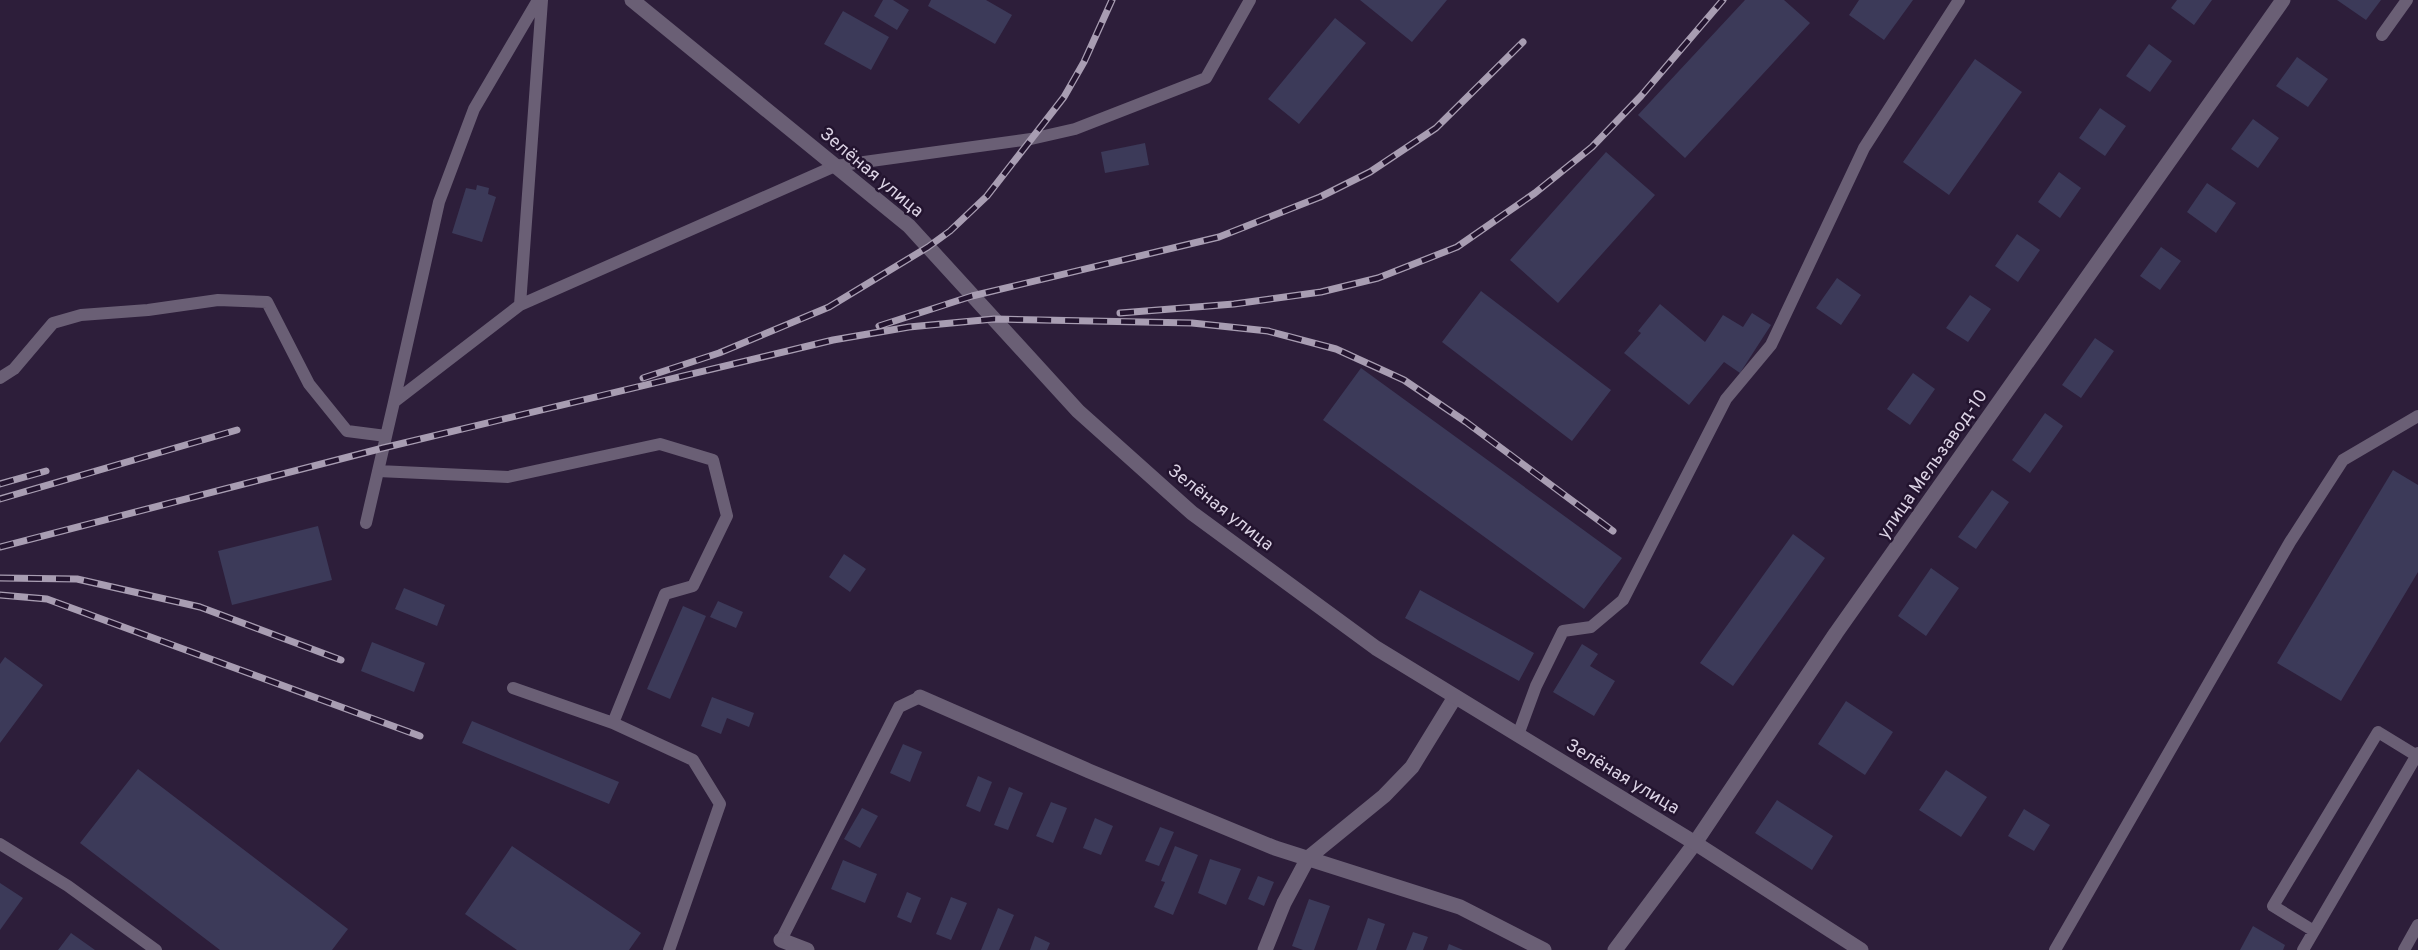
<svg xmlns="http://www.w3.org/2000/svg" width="2418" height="950" font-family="Overpass,sans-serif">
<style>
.building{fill:#3c3a59}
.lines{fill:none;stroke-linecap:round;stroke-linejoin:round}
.service{stroke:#6a5f75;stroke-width:12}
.minor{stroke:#6a5f75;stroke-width:15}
.tertiary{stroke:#6a5f75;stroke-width:15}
.rail-casing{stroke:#a89db2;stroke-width:7}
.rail{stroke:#23142f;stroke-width:4.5;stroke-dasharray:14;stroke-linecap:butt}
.labels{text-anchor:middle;stroke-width:5;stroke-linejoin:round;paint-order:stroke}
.street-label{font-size:18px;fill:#dcd3e5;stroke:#23142f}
</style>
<rect width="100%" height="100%" fill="#2d1e3a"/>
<path class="building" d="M883 0H893L909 10 897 30 874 16Z
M931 0H986L1012 15 995 44 928 6Z
M1360 0H1447L1412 42Z
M1745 0H1784L1810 23 1685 158 1638 115Z
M1859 0H1913L1884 40 1849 15Z
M2177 0H2212L2194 25 2171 8Z
M2337 0H2381L2366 20Z
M843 11 889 37 871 70 824 44Z
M1335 18 1366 43 1299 124 1268 99Z
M2149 44 2172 61 2150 92 2126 76Z
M2297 57 2328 79 2308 107 2276 86Z
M1975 59 2022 92 1949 195 1903 162Z
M2100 108 2126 126 2105 156 2079 138Z
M2253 119 2279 138 2258 168 2231 149Z
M1145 143 1149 165 1105 173 1101 152Z
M1606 152 1655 195 1558 303 1510 260Z
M2059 172 2081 188 2060 218 2038 202Z
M2207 183 2236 203 2216 233 2187 212Z
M477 185 489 188 488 194 496 197 482 242 452 233 466 188 476 190Z
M2017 234 2040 250 2018 282 1995 266Z
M2161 247 2181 261 2160 290 2140 276Z
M1837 278 1861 295 1841 325 1816 308Z
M1481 291 1611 390 1572 441 1442 342Z
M1970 295 1991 309 1968 342 1946 328Z
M1660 304 1705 342 1723 315 1743 327 1752 313 1771 325 1740 373 1724 362 1689 405 1624 353 1641 333 1638 331Z
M2095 338 2114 351 2081 398 2062 385Z
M1361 368 1622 558 1584 609 1323 420Z
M1913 373 1935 389 1910 425 1887 409Z
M2045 413 2063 426 2030 473 2012 460Z
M2393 470 2418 485V572L2341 701 2277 663Z
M1992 490 2009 502 1976 549 1958 537Z
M318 526 332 580 232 605 218 551Z
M1793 534 1825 558 1733 686 1700 663Z
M844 554 866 569 850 592 829 577Z
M1931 568 1959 588 1926 636 1898 616Z
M404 588 445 605 437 626 395 609Z
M1420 590 1534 653 1519 681 1405 618Z
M718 601 743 612 736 628 710 617Z
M683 606 706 616 670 699 647 689Z
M372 642 425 663 414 692 361 671Z
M1582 644 1598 654 1590 666 1615 681 1594 716 1553 692Z
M5 657 43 685 0 743V664Z
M712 697 754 713 749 727 727 718 721 734 701 726Z
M1846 701 1893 732 1865 775 1818 744Z
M472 721 619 782 609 804 462 743Z
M903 744 922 752 910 782 890 773Z
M138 769 348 929 332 950H220L80 843Z
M1946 770 1987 797 1961 837 1919 810Z
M978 776 992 782 980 812 966 806Z
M1009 787 1023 793 1008 830 994 825Z
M1777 800 1833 836 1812 870 1755 833Z
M1051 802 1067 808 1053 843 1036 836Z
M862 808 878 816 860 848 844 839Z
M2024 809 2050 825 2034 851 2008 836Z
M1095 818 1113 826 1101 855 1083 848Z
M1160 827 1174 832 1159 866 1145 861Z
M512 846 641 933 629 950H517L465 914Z
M1175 846 1198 855 1173 915 1154 907 1165 882 1161 881Z
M1210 859 1241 869 1226 905 1198 893Z
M843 860 877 874 865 903 831 889Z
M1258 876 1274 882 1264 906 1248 899Z
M0 883 23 898 0 930Z
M907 892 921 898 911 923 897 917Z
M951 897 967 903 951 940 936 934Z
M1309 899 1330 906 1314 950H1303L1292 946Z
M998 908 1014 915 999 950H981Z
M1368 918 1385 924 1376 950H1357Z
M2253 926 2285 945 2283 950H2240Z
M1413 932 1428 937 1423 950H1406Z
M71 933 95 950H58Z
M1035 936 1050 943 1047 950H1030Z
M1449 944 1463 950H1447Z"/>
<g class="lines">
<path class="service" d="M2382 35 2407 0
M520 305 542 0
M0 378 14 369 53 323 81 315 148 310 218 300 267 302 309 384 347 431 386 436
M394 402 439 202 474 109 538 0
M378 471 508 477 660 444 713 460 727 516 693 586 665 594 613 723
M366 523 394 402 520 305 835 166 1031 139 1075 129 1206 78 1250 0
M513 688 613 723 693 760 720 804 669 950
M1518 735 1536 686 1563 631 1591 627 1623 600 1726 399 1771 345 1864 148 1959 0
M0 844 68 886 156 950
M2314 931 2273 906 2378 732 2417 756
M781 940 899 707 920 697
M2055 950 2290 542 2343 460 2418 416
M2303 950 2418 753
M2404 950 2418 925"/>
<path class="minor" d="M920 697 1089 771 1275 848 1460 907 1544 950
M781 940 807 950
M1265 950 1284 903 1308 858 1384 796 1412 767 1455 697
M1615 950 1695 843 1836 633 2283 0"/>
<path class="tertiary" d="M632 0 909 226 1078 411 1192 513 1376 648 1695 843 1861 950"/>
<g class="rail-casing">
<path id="rail" d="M1120 313 1234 304 1321 292 1378 278 1457 247 1535 193 1592 147 1641 96 1723 0
M879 326 972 296 1219 237 1320 197 1370 172 1436 128 1523 42
M643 378 719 353 829 307 928 247 950 231 987 196 1064 97 1084 62 1112 0
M0 484 46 471
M0 499 237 430
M0 547 383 448 833 340 909 327 994 319 1192 323 1268 331 1336 349 1404 380 1466 422 1613 531
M0 578 77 579 200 607 341 660
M0 595 47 599 420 736"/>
</g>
<use href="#rail" class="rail"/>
</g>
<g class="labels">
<g class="street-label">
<text transform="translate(872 172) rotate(40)" y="6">Зелёная улица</text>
<text transform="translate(1932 464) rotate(-55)" y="6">улица Мельзавод-10</text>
<text transform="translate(1221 507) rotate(38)" y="6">Зелёная улица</text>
<text transform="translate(1623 776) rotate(31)" y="6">Зелёная улица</text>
</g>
</g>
</svg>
